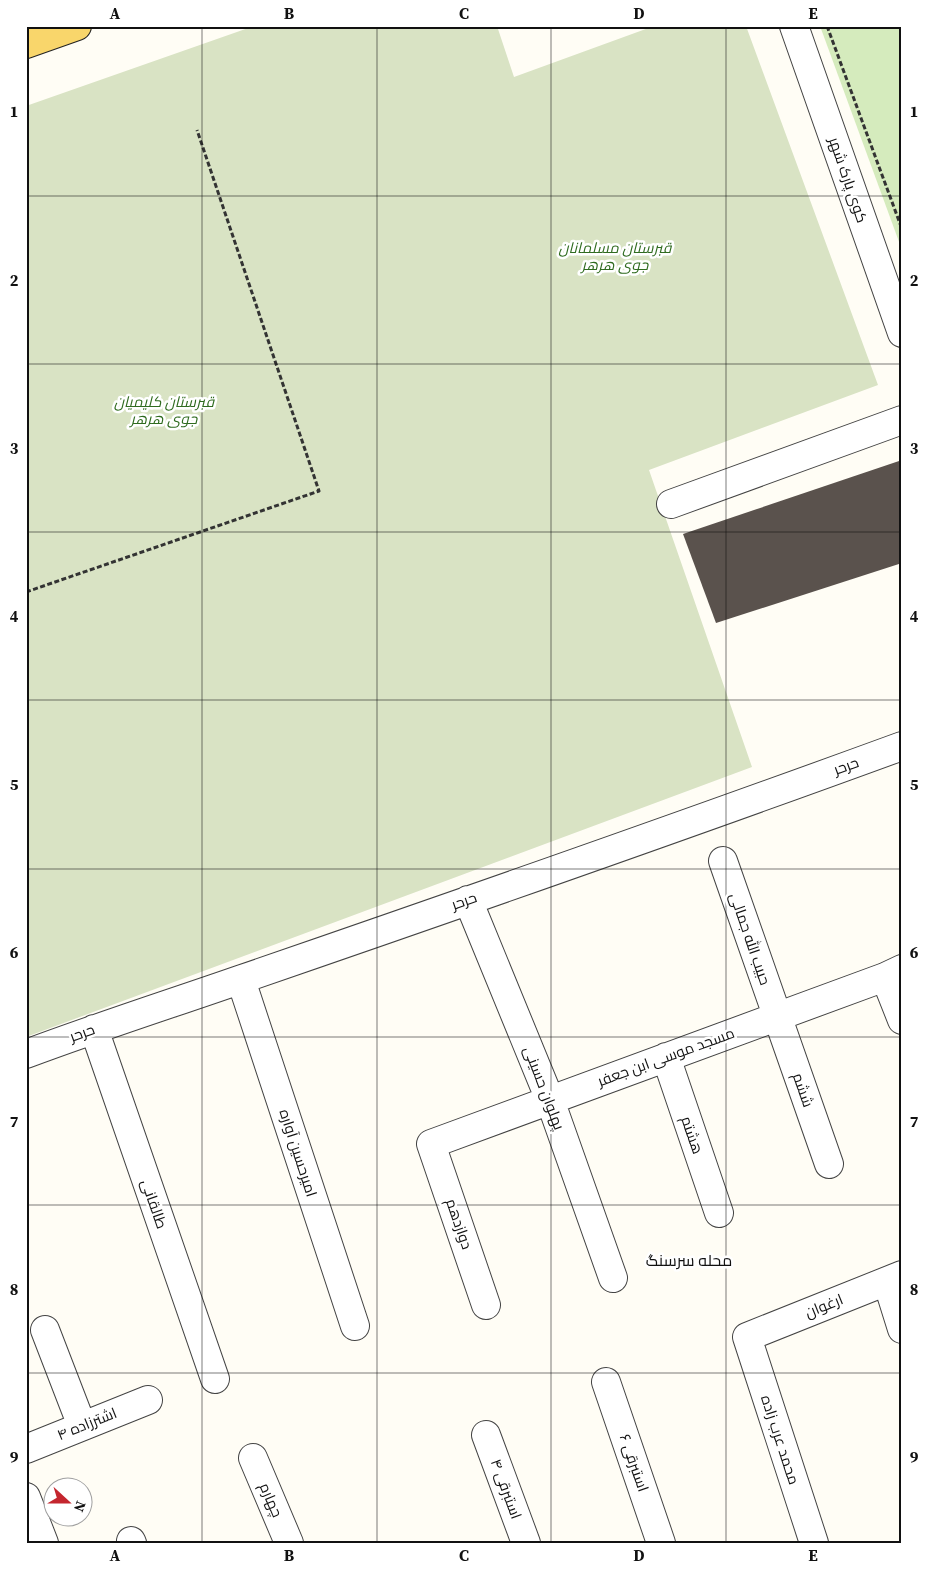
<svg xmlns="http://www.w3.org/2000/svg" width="928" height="1569" font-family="'Source Serif 4',Cairo,serif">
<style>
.green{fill:#d5ebbd}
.cemetery{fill:#d9e3c4}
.building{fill:#5a524d}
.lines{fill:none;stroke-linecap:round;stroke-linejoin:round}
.minor-casing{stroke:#444;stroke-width:30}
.major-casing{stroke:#222;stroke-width:30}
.path{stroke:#333;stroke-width:3;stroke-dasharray:5 2.5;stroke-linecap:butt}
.minor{stroke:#fff;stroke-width:28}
.major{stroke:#f9d66b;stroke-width:28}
.grid{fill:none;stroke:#111;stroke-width:1;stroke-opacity:0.55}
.labels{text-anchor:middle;stroke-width:5;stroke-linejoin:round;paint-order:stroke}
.street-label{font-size:15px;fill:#111;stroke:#fff}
.park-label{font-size:15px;font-style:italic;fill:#2f6b1f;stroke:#fff}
.neighbourhood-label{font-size:16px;fill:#111;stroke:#fff}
.neatline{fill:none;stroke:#111;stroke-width:2}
.grid-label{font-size:16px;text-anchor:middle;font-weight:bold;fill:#111}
</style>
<rect width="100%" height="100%" fill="#fffdf5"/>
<path class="green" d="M820 26H902V250Z"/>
<path class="cemetery" d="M254 26H497L514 77 654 26H746L878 385 649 470 752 767 26 1037V106Z"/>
<path class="building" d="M902 460V563L716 623 683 534Z"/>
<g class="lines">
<g class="minor-casing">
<path id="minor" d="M794 26 902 333
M671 504 902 420
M723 861 829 1164
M468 900 550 1100 613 1278
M885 977 902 1020
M241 980 355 1326
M94 1029 215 1379
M26 1054C98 1027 170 1004 242 979 463 903 683 826 902 746
M666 1057 719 1213
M887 1281 902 1329
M486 1305 431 1144 885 977 902 969
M45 1330 82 1426
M606 1382 661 1543
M486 1435 526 1543
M26 1449 148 1400
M253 1458 289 1543
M26 1497 44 1543
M131 1541 132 1543
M814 1543 747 1337 902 1275"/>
</g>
<g class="major-casing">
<path id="major" d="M26 44 77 26"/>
</g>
<path class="path" d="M827 26 902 229
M26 592 319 491 197 130"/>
<use href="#minor" class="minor"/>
<use href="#major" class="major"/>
</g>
<path class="grid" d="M202 26V1543M377 26V1543M551 26V1543M726 26V1543M26 196H902M26 364H902M26 532H902M26 700H902M26 869H902M26 1037H902M26 1205H902M26 1373H902"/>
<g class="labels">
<g class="street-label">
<text transform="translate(848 180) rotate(71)" y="5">کوی پارک شهر</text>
<text transform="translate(846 766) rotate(-20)" y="5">حرحر</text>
<text transform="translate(464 901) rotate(-19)" y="5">حرحر</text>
<text transform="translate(750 939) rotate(71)" y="5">حبیب الله جمالی</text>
<text transform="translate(82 1033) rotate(-20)" y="5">حرحر</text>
<text transform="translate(666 1057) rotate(-20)" y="5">مسجد موسی ابن جعفر</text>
<text transform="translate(544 1088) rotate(69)" y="5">پهلوان حسینی</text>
<text transform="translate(803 1090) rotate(71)" y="5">ششم</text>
<text transform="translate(692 1135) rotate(71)" y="5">هشتم</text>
<text transform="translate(298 1153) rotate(72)" y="5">امیرحسین آواره</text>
<text transform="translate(154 1204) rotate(71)" y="5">طالقانی</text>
<text transform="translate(459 1224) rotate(71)" y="5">دوازدهم</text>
<text transform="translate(824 1306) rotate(-22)" y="5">ارغوان</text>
<text transform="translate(87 1424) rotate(-22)" y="5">اشترزاده ۴</text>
<text transform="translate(780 1440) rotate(72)" y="5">محمد عرب زاده</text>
<text transform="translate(634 1463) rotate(71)" y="5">استبرقی ۶</text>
<text transform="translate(506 1489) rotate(70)" y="5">استبرقی ۴</text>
<text transform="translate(271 1500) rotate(67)" y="5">چهارم</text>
</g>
<g class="park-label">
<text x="615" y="253">قبرستان مسلمانان<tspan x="615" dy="17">جوی هرهر</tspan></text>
<text x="164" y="407">قبرستان کلیمیان<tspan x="164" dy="17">جوی هرهر</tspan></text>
</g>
<g class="neighbourhood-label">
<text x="689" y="1266">محله سرسنگ</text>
</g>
</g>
<rect width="928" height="1569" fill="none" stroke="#ffffff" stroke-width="55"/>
<g transform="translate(68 1502) rotate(111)"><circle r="24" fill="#ffffff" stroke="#a0a0a0"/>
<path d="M0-4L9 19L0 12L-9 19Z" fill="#c4262e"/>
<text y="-8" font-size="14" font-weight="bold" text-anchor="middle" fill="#111111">N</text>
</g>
<rect x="28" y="28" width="872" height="1514" class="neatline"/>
<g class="grid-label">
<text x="115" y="19">A</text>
<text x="289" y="19">B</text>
<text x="464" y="19">C</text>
<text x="639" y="19">D</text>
<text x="813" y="19">E</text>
<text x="14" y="117">1</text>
<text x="914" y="117">1</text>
<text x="14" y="286">2</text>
<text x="914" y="286">2</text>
<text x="14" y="454">3</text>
<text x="914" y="454">3</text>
<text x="14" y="622">4</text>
<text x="914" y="622">4</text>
<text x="14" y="790">5</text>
<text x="914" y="790">5</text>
<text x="14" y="958">6</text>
<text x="914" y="958">6</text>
<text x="14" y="1127">7</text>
<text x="914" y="1127">7</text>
<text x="14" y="1295">8</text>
<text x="914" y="1295">8</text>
<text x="14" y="1463">9</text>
<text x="914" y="1463">9</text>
<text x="115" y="1561">A</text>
<text x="289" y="1561">B</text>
<text x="464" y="1561">C</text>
<text x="639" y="1561">D</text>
<text x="813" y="1561">E</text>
</g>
</svg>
